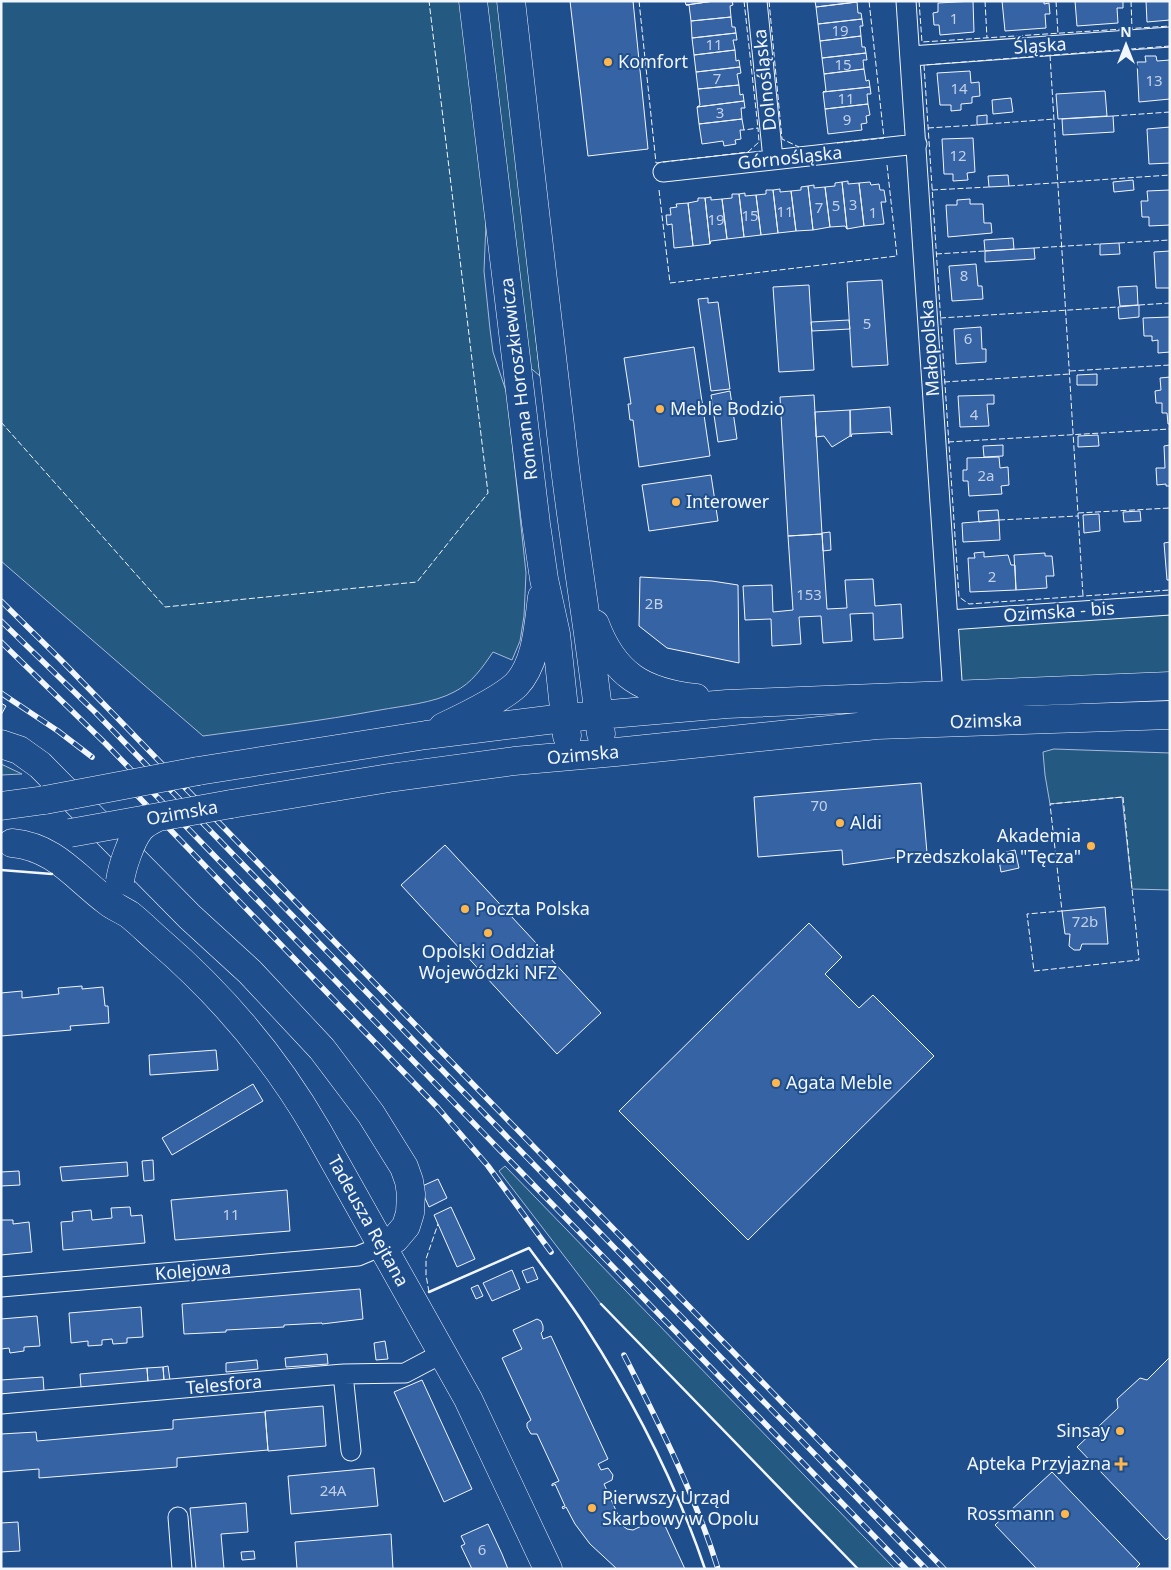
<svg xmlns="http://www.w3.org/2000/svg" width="1171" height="1570" font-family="'Noto Sans',sans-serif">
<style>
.green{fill:#245a82;stroke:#a8bbd7}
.building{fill:#3563a3;stroke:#f2f6ff}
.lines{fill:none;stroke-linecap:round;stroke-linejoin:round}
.street-casing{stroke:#f2f6ff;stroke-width:21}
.secondary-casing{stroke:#f2f6ff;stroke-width:29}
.street{stroke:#1f4e8c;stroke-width:19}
.secondary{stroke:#1f4e8c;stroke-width:28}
.rail-casing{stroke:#f2f6ff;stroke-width:5.5}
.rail{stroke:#1f4e8c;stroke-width:4;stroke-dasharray:11;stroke-linecap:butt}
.secondary-bridge-casing{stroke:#f2f6ff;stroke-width:29;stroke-linecap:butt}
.secondary-bridge{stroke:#1f4e8c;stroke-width:28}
.fence{stroke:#f2f6ff;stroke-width:1;stroke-dasharray:6 2.5;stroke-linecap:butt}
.wall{stroke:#f2f6ff;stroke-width:2.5}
.poi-dot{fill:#ffb74d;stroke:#1f4e8c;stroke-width:2}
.labels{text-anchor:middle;stroke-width:4;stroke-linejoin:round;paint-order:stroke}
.number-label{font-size:15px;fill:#c3d1e8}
.street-label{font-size:18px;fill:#f2f6ff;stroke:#1f4e8c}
.poi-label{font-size:18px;fill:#f2f6ff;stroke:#1f4e8c;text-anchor:start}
</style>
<rect width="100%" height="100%" fill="#1f4e8c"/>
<path class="green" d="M1 1H462L486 223 484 271 490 329 493 352 507 394 526 573 524 616 520 641 512 660 493 652C482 668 472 683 454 692 434 703 402 706 380 710 321 721 262 728 203 736L1 561Z
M484 1H500L540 376 527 365Z
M1170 605V686L953 695 949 620Z
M1054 749 1170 753V890L1132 889 1122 797 1050 804 1045 775 1043 752Z
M1 764 22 774 1 775Z
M505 1166 895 1569H858L601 1304 499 1171Z"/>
<path class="building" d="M570 1H633L648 149 588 156Z
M685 1H714L686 5Z
M714 1H732L733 5 730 6 731 17 691 21 689 5H686Z
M815 1H857V2L816 7Z
M973 1 974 32 940 35 939 25H934L933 13 938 12V3Z
M1002 1H1044V4L1049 3 1050 14H1045L1046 28 1005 31Z
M1075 1H1123V8H1117L1118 23 1077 26Z
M1146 1H1170V20L1147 22Z
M857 2 858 13H861L862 19 818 24 816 7Z
M731 17 732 27H735L736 33 692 38 691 21Z
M862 19 863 26H860L861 36 820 41 818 24Z
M736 33 737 40H733L735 50 694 55 692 38Z
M861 36 862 47H865L866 53 822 58 820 41Z
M735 50 736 61 739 60 740 67 696 72 694 55Z
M866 53 867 60H863L864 69 824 74 822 58Z
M1145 56H1156L1157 61 1170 60V99L1139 102 1137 62H1146Z
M740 67 741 73 737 74 739 85 698 89 696 72Z
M864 69 866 81 869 80 870 87 823 92 826 91 824 74Z
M970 71 971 83 979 82 980 96 972 97V103L961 104V110L951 111V105H940L937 73Z
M739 85 740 95 743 94 744 101 697 107 700 105 698 89Z
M870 87 871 94H867L868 104 825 109 823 92Z
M1105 91 1107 116 1058 119 1056 94Z
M1011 98 1013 112 993 114 992 100Z
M744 101 745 108H741L742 119 699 124 697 107Z
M868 104 870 115 866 116 867 123 861 124 862 130 828 134 825 109Z
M987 115V124L977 125V116Z
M1113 116 1114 132 1063 135 1062 119Z
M742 119 744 130H740L741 139 735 140 736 144 724 146 723 141 702 144 699 124Z
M1170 127V163L1149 164 1147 129Z
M973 138 975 172 967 173 968 180 953 181V174H944L942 139Z
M1008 175 1009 186 989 187 988 176Z
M1133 180 1134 190 1114 192 1113 182Z
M848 181V184L859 183 864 226 847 229 842 182Z
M842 182 847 229 845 226 830 227 825 187 835 186V183Z
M870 182 871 185 879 184 880 190H884L886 202H881L884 224 864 226 859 183Z
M814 185V188L825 187 830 227 813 230 808 186Z
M808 186 813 230 796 231 791 191 801 190V187Z
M780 189V192L791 191 796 231 778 233 773 190Z
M766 190H773L778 233 761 235 756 195 766 194Z
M1170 190V225L1149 226V217H1142L1141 201H1148L1147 191Z
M745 193V196L756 195 761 235 744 237 739 194Z
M732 194H739L744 237 727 239 722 199 732 198Z
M711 197V200L722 199 727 239 711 241 710 244 705 198Z
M698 198H705L710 244 693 246 688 203 698 201Z
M970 199V204H983L984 223H991L992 233 948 237 946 205H957V200Z
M688 203 693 246 674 248 672 224 667 225 666 215H671L670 208 677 207 676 204Z
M1013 238 1014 249 985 251 984 240Z
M1119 243 1120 254 1100 255V244Z
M1034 248 1035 259 985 262V251Z
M1170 251V288H1156L1154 252Z
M976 264 978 286H982L983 299 952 301 949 266Z
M882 280 888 365 852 367 847 282Z
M809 285 814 370 779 372 773 287Z
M1137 286 1138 305 1120 306 1118 287Z
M708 298V303L718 302 730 389 711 391 698 299Z
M1139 305V317L1119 319 1118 307Z
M1170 317V352L1158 353V340L1152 341V336H1144L1143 318Z
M849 320 850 329 812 331 811 322Z
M981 327 982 349H986V362L956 364 954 329Z
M694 347 710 456 639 467 633 420H630L628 404H631L624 358Z
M1097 374V385H1077V375Z
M1170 377V424H1168L1167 413H1162V403H1156L1155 391 1161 390 1160 378Z
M730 391 737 439 718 442 711 395Z
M814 395 822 534 788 536 780 397Z
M994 395V404H987L989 426 960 427 958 396Z
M890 407 892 435 890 432 852 434 851 437 850 410Z
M850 410V436L832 447 824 436 816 437 815 412Z
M1098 435 1099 446 1078 447V436Z
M1003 445V456L984 457 983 446Z
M1170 445V486H1166V484L1157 485 1156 468H1165L1164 446Z
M999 457 1000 468 1008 467 1009 485 1001 486 1002 494 969 496 968 481H963V470H967V458Z
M711 475 718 521 649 531 642 485Z
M998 510 999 520 979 522 978 511Z
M1140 511 1141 521 1124 522 1123 512Z
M1099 514 1100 531 1084 533 1083 515Z
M999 520 1000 540 963 542 962 523Z
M830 532 831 550 823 551 822 533Z
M822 534 827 609 847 608 845 580 873 579 875 606 901 604 903 638 874 640 873 613 850 614 852 641 823 643 821 616 799 617 801 644 772 646 771 619 745 620 743 586 772 585 773 612 793 610 788 536Z
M1170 542V580H1167L1164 543Z
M984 552V557L1008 555 1011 565H1015L1016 590 970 592 968 558H975L974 553Z
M1045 553V556H1052L1054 576H1046L1047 588 1016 590 1014 555Z
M640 577 712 581 738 585 739 663 667 648 639 626Z
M1 703 6 706 1 715Z
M921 783 927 853 843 865 842 850 758 857 754 797Z
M445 845 601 1013 557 1054 401 885Z
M1015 850 1019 868 1001 872 998 854Z
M1105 907 1108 944H1082L1080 950H1074L1069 946 1070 934H1065L1062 911Z
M809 923 842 957 825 974 859 1008 873 995 934 1056 748 1240 619 1111Z
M82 986V989L103 987 105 1006H108L109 1023 70 1026 71 1030 1 1036V993L22 991V998L59 994 58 988Z
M216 1050 218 1070 150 1075 149 1055Z
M253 1084 263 1101 172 1155 162 1138Z
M153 1160 154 1180 144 1181 142 1161Z
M127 1162 128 1176 62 1181 60 1167Z
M19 1171 20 1185 1 1186V1172Z
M438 1179 447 1198 429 1207 420 1187Z
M287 1190 290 1231 175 1240 171 1200Z
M130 1207 131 1216 142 1215 145 1243 63 1250 61 1222 73 1221 72 1212 91 1210 92 1220 112 1218 111 1208Z
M451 1207 475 1259 457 1267 434 1215Z
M1 1220H13V1224L29 1222 32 1252 1 1255Z
M533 1267 538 1279 527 1283 522 1271Z
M512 1270 520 1289 492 1301 483 1283Z
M478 1285 483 1296 476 1299 471 1288Z
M360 1289 363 1319 322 1324V1323L284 1325V1327L226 1330V1332L184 1334 182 1304Z
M141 1307 143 1337 127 1338V1343L113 1344 112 1339 102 1340V1345L88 1346V1341L71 1343 69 1313Z
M37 1316 40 1346 24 1347V1351L10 1353 9 1348 1 1349V1319Z
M537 1319 541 1321 543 1326V1331L541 1333 543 1339 551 1336 608 1459 598 1464 601 1470 608 1468 613 1475 612 1480 604 1484 623 1526 627 1529 633 1530 661 1517 685 1569H617L590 1544 575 1524 566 1507 563 1509 562 1507 565 1506 555 1484 552 1486V1484L559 1481 537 1434H531L527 1427V1423L531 1420 502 1358 522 1349 513 1330Z
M385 1341 388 1359 376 1360 374 1343Z
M327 1354 328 1364 286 1367 285 1358Z
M1170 1357V1536L1166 1540 1077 1447 1118 1408 1117 1399 1140 1378 1147 1380Z
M257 1360 258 1369 226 1372V1363Z
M168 1366 170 1380H164L163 1367Z
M163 1367 164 1380 148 1382 147 1368Z
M147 1368 148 1382 81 1387 80 1374Z
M43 1377 44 1391 1 1394V1380Z
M422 1380 472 1489 444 1502 394 1392Z
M323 1406 326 1446 268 1451 265 1411Z
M265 1412 268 1450 177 1458V1467L166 1468 39 1478V1469L1 1472V1434L36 1432 37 1441 173 1429V1420Z
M374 1468 378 1506 291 1514 288 1476Z
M1052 1472 1140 1564 1135 1569H1037L995 1525Z
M246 1503 248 1532 221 1534 224 1569H196L190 1508Z
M18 1522 20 1551 1 1552V1523Z
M488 1524 502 1554 508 1569H472L461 1546 465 1544 461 1536Z
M391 1534 393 1569H297L295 1542Z
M254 1551 255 1559 242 1560 241 1552Z"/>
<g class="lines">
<g class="street-casing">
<path id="street" d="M757 1 773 159
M906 1 953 695
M911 56 1170 37
M663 172 917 144
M949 620 1170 605
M1 1287 336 1258 358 1256 382 1246
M343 1374 351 1451
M1 1404 343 1374 405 1373 443 1353
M178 1517 182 1569"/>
</g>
<g class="secondary-casing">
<path id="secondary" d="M473 1 536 524 544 579 556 634 567 736
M511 1C529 157 546 312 565 468 576 557 591 645 601 734
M595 624C614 675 643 692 696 698
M443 727C462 718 501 699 516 685 537 663 538 626 542 597
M1 744 19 750 40 765 190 917 250 972 322 1049 371 1114 404 1167 409 1181 411 1194 410 1213 406 1226 395 1239 382 1246
M198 771 426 735 564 718 727 704 1170 686
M231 804 389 778 514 761 616 752 877 725 1170 715
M1 806 45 800
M12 843C55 847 75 877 107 901 114 907 123 910 130 915 140 923 149 932 158 940 222 995 276 1059 318 1132L468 1399 548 1569"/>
</g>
<use href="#street" class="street"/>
<use href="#secondary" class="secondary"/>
<g class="rail-casing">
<path id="rail" d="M1 601 60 659 944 1569
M1 621 95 712 926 1569
M1 642 106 744 906 1569
M1 693 58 731 92 757
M131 789 438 1108 488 1166 551 1252
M624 1355C659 1424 695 1494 718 1569"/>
</g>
<use href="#rail" class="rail"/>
<g class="secondary-bridge-casing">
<path id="secondary-bridge" d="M45 800 198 771
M70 833 231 804
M120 881C122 867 131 840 140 829 144 824 150 821 156 818"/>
</g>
<use href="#secondary-bridge" class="secondary-bridge"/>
<path class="fence" d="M639 1 656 163 748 152 759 142 758 128 744 130
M744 1 758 128
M769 1 782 139 799 147
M919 1 922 42 1170 26
M985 1 987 38
M1056 1 1058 34
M1131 1 1132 29
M1170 46 924 65 959 597 969 604 1170 590
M1050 55 1083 596
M1113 116 1170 112
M987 124 1055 119
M928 128 977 125
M837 143 884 138 869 1
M1009 186 1170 175
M659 190 670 283 897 256 887 165
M932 190 989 187
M1119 243 1170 240
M1034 248 1100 244
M936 254 985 251
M1139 305 1170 303
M940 318 1118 307
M1070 371 1170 365
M944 382 1070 374
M1 422 165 607 417 582 488 493 429 1
M948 442 1170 429
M1078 513 1170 508
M999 520 1078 516
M1123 797 1139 960 1034 971 1027 914 1062 911 1050 804Z
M429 1292 426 1275V1259L438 1224"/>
<path class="wall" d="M1 870 52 874
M429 1292 529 1248C548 1274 568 1299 585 1326 634 1402 676 1483 705 1569
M601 1304 858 1569"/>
</g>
<g class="poi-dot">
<circle cx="608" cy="62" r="5"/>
<circle cx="660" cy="409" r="5"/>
<circle cx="676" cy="502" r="5"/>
<circle cx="840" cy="823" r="5"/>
<circle cx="1091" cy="846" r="5"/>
<circle cx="465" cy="909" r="5"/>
<circle cx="488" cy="933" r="5"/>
<circle cx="776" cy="1083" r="5"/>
<circle cx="1120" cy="1431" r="5"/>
<path d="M1118.5 1456.5h5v5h5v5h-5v5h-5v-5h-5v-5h5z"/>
<circle cx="592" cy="1508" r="5"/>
<circle cx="1065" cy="1514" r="5"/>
</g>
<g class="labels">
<g class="number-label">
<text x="954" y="24">1</text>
<text x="840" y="36">19</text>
<text x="714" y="50">11</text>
<text x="843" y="70">15</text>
<text x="717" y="84">7</text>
<text x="1154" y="86">13</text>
<text x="959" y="94">14</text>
<text x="846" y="104">11</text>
<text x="720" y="118">3</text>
<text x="847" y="125">9</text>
<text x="958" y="161">12</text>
<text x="853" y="210">3</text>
<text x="836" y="211">5</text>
<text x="819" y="213">7</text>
<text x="785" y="217">11</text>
<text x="873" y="218">1</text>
<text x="750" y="221">15</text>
<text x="716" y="225">19</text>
<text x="964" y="281">8</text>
<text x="867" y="329">5</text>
<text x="968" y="344">6</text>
<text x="974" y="420">4</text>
<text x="986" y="481">2a</text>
<text x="992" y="582">2</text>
<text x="809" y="600">153</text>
<text x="654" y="609">2B</text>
<text x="819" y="811">70</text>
<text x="1085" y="927">72b</text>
<text x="231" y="1220">11</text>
<text x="333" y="1496">24A</text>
<text x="482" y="1555">6</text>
</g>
<g class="street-label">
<text transform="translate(1040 46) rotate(-4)" y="6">Śląska</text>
<text transform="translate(765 80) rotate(-96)" y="6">Dolnośląska</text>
<text transform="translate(790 158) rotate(-6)" y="6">Górnośląska</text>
<text transform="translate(930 348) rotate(-94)" y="6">Małopolska</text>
<text transform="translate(519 379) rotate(-97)" y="6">Romana Horoszkiewicza</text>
<text transform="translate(1059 612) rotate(-4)" y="6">Ozimska - bis</text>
<text transform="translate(986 721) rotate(-2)" y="6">Ozimska</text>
<text transform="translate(583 755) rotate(-5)" y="6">Ozimska</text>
<text transform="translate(182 813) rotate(-10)" y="6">Ozimska</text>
<text transform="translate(368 1221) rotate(61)" y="6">Tadeusza Rejtana</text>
<text transform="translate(193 1271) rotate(-5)" y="6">Kolejowa</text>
<text transform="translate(224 1385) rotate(-5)" y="6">Telesfora</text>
</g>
<g class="poi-label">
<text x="618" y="68">Komfort</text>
<text x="670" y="415">Meble Bodzio</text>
<text x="686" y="508">Interower</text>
<text x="850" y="829">Aldi</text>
<text x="1081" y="842" text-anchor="end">Akademia<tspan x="1081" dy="21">Przedszkolaka "Tęcza"</tspan></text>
<text x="475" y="915">Poczta Polska</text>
<text x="488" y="958" text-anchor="middle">Opolski Oddział<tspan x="488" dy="21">Wojewódzki NFZ</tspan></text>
<text x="786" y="1089">Agata Meble</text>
<text x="1110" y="1437" text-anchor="end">Sinsay</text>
<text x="1111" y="1470" text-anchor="end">Apteka Przyjazna</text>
<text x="602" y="1504">Pierwszy Urząd<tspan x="602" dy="21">Skarbowy w Opolu</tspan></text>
<text x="1055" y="1520" text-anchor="end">Rossmann</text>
</g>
</g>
<rect width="1171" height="1570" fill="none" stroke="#f2f6ff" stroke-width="5"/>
<g transform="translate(1126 45)" stroke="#1f4e8c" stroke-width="4" paint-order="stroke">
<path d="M0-4L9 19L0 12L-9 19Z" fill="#f2f6ff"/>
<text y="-8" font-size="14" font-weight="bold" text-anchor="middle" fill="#f2f6ff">N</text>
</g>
</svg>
